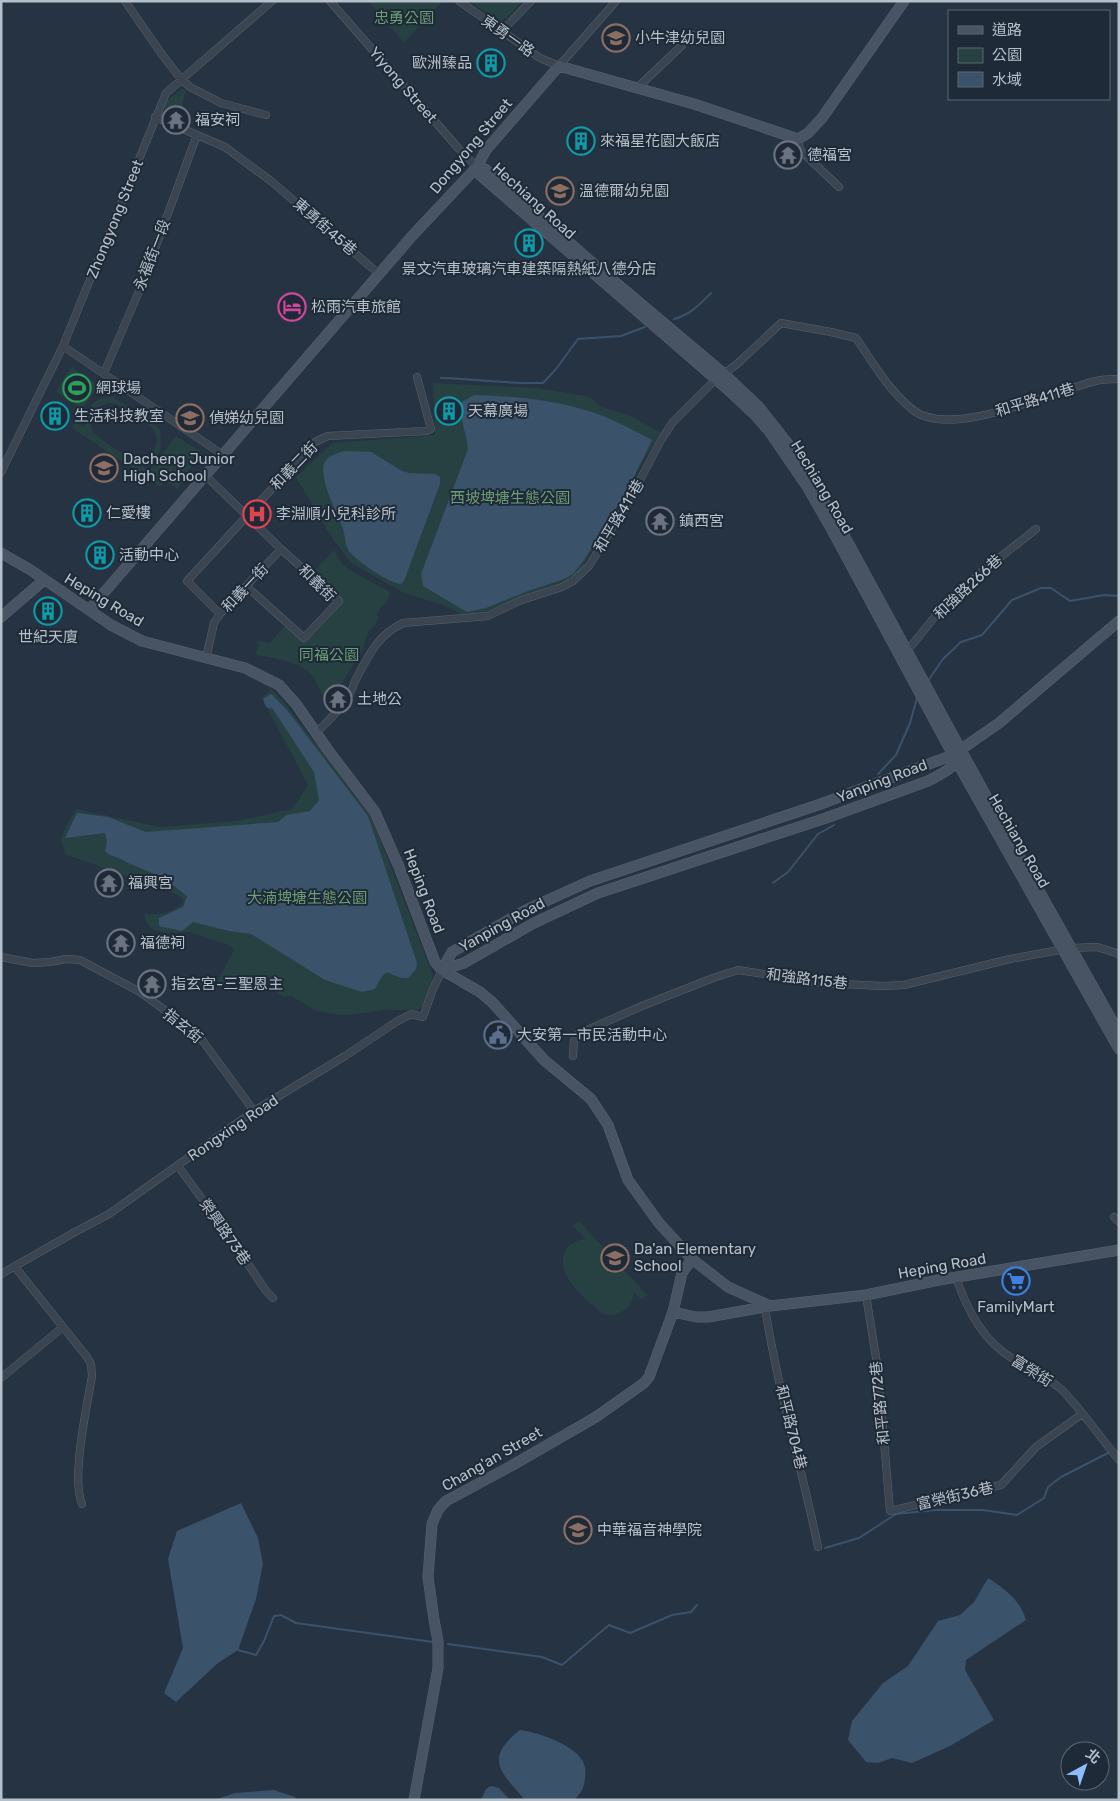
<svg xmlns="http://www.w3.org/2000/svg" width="1120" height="1801" font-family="Rubik,'Noto Sans TC',sans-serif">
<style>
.green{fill:#274143;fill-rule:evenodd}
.water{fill:#3b526b}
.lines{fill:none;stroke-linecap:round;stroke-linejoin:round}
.stream{stroke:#3b526b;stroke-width:2}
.street-casing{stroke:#57636f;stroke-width:8}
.secondary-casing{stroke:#57636f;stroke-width:11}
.street{stroke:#3a4551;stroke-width:7}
.secondary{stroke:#485464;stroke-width:10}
.labels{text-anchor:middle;stroke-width:4;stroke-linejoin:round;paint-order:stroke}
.park-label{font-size:15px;fill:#6d9d75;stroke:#1e2a37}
.street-label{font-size:15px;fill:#b6c0cb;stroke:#1e2a37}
.poi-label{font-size:15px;fill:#b6c0cb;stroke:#1e2a37;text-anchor:start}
</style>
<rect width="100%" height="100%" fill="#253342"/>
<path class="green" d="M368 1H441L440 4 404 43Z
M469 1H522L506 19 505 18 500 23Z
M182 89 186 90 178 126 162 119 167 100Z
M71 367 98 385 82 409 56 391Z
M433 383 538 388 590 397 599 406 628 415 660 432 581 569 568 579 489 612 462 614 443 605 404 593 350 562 332 538 296 477 333 443 435 435Z
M106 397H114L160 429C162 448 162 459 142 466L164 482 161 487 72 428 75 422 85 427C85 412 90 401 106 397ZM111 403 117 404C127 411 144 420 152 428 164 441 151 462 135 459 125 457 100 439 93 432 87 417 95 405 111 403Z
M176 436 200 451 178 489 149 471Z
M334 550 340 561 348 569 390 592 386 604 382 605 377 614 379 616 376 624 367 634 363 650 329 702C320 695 318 684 312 675 302 662 272 658 256 655L259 641 270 643 285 626 297 637 304 641 312 636 342 603 340 597 313 572Z
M271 689 283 701 371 815 432 973V982L424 1006 417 1010H384L350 1015H339L316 1011 291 996 283 997C275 992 261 973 252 975 244 976 234 983 226 986L217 982 234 950 228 945 189 932 165 933 151 929 146 922 144 914C157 915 174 913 183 902L182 898 176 894 65 854 61 839 67 824 76 809 160 827 236 821 292 809 308 785 262 698Z
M579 1221 647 1295 642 1300 634 1292C634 1307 617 1319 602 1314 587 1298 552 1275 566 1250 570 1242 578 1240 586 1239L573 1226Z"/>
<path class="water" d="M474 395C511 396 550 399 585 410 608 416 631 429 652 440L628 489 584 560 573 574 564 579 528 591 486 608 467 612 423 586 421 574 468 449C467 433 458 418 462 402Z
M345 451 371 452 402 471 409 473 435 474 440 477V484L404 581 401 584C388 583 357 561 349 551 345 545 345 535 343 529 338 514 317 477 325 462 329 455 338 453 345 451Z
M271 694 287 710 368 816 417 963 416 969 408 978C386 979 390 959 375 989L362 992 325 980 251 934 229 931 193 922 182 931 159 926V918L183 907 187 896 162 877 128 863 121 859 110 855 105 851 107 841 105 833 65 838 77 813 108 817 146 832 278 822 287 815 310 811 319 800 314 772 273 709 266 707 263 699Z
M241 1503 258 1538 263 1564 256 1599 238 1650 218 1663 176 1702 164 1693 183 1648 168 1559 177 1531Z
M988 1578C1004 1588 1021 1601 1026 1620L966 1660 965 1670 994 1720 950 1746 912 1763 892 1758 878 1763 866 1762 848 1740 852 1721 883 1683 908 1666 938 1621 960 1615 974 1602Z
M520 1730C538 1732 582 1747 585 1767 586 1774 585 1784 582 1790 580 1794 577 1796 575 1800H525C501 1772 483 1759 520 1730Z
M491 1786 499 1788 510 1800H481L486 1789Z
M274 1790 295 1797 296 1800H214L235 1793Z"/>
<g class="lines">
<path class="stream" d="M674 319C690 315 700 304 711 293
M441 378C475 379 509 384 543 383L556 369 578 339 621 336 645 327
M928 681 943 659 961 642 982 635 1012 600 1041 588H1051L1070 601 1104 595 1119 596
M878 774 896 755 910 723 917 698
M773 883 788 872 818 834 834 825
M825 1548 859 1538 896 1514 936 1510H983L1017 1515 1044 1498 1048 1487 1061 1477 1108 1453
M448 1644 542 1657 562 1665 609 1625 630 1633 672 1615 691 1612 697 1605
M238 1650 256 1655 264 1641 274 1616 281 1615 296 1623 433 1642"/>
<g class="street-casing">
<path id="street" d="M125 1 163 56 181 79 190 87 221 103 266 115
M330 1 459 149 477 167
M459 1 540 58 559 66 616 1
M501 32 531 1
M637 88 693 35
M155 117 225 147 271 181 379 274
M798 139 800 150 839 187
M63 346 223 455
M104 373 140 289 197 135
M1 472 63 346 166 93 272 1
M205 475 281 549 339 601 304 638 246 586
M220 614 187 581 315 442 328 436 426 431 431 429 417 377
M907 651 937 614 979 574 1036 529
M206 658 214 623 220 614 281 549
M316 733C331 718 349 702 355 681 368 657 377 635 403 623L488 616 519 601 562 587 573 581 589 566 630 499 661 440 673 422 716 379 736 365 781 323 831 332 856 338C873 363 889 391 913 410 952 440 1052 391 1096 381 1103 379 1111 379 1119 379
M1 957 33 963 50 962 66 959 80 960 140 992 188 1027 202 1040 254 1111
M573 1056 574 1040 578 1034 642 1006 713 978 738 970 821 983 883 986 904 985 1010 959 1071 948 1097 947 1119 954
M178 1166 232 1240 266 1291 273 1298
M1114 1217 1119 1222
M15 1267 87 1357 91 1364 92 1376C87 1406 71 1478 82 1504
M1 1274 75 1232 109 1214 254 1111 345 1056 396 1022 411 1014 423 1017 433 989 442 970
M956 1278C968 1311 983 1342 1015 1360 1031 1370 1049 1377 1063 1391 1083 1412 1100 1437 1119 1460
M866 1295 878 1370 890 1511 1001 1485 1036 1447 1082 1414
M765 1307C777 1388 802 1467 818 1547
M1 1378 63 1327"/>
</g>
<g class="secondary-casing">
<path id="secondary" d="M477 167 480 175 725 387 755 415 769 431 808 488 832 530 953 755 1119 1049
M477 167 485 169 603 272 723 373 758 406 788 444 840 528 998 818 1119 1033
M1 553 29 569 111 625 142 641 245 668 279 685 296 704 328 750 375 812 399 867 435 962 442 970 480 992 492 1002 544 1060 591 1099 608 1125 628 1180 659 1223 692 1259 728 1287 770 1306
M89 610 412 236 477 167 486 150 559 66 694 104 798 139 808 133 822 118 904 1
M1 617 44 580
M442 970 452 952 526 910 590 881 818 805 953 755 999 723 1119 621
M442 970 464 963 534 923 598 893 826 818 928 781C939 775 954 769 959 756
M673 1312 696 1317H708L770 1306 866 1295 939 1280 1119 1250
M414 1800 438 1668V1641L434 1620 428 1577 432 1524 438 1510 446 1501 461 1493 511 1466 596 1417 644 1383 649 1377 673 1312 682 1273 692 1259"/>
</g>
<use href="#street" class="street"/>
<use href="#secondary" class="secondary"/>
</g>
<defs>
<g id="school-ring" transform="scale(1.4375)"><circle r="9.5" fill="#1e2a37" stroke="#8d6e63" stroke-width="1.5"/><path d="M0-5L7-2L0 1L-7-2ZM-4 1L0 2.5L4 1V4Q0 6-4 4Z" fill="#8d6e63"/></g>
<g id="building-ring" transform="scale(1.4375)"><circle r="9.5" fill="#1e2a37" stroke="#0f9aa8" stroke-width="1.5"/><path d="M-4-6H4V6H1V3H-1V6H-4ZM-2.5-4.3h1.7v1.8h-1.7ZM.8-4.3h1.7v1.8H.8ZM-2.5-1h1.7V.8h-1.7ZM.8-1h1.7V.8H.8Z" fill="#0f9aa8"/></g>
<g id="temple-ring" transform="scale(1.4375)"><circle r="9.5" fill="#1e2a37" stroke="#6b7280" stroke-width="1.5"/><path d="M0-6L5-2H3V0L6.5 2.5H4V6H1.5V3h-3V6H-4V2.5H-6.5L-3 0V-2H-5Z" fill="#6b7280"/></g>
<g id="hotel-ring" transform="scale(1.4375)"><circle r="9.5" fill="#1e2a37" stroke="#d1479c" stroke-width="1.5"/><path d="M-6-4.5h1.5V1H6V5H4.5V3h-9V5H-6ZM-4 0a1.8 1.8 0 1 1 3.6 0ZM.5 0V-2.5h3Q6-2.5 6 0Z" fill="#d1479c"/></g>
<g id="stadium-ring" transform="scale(1.4375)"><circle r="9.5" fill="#1e2a37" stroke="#2e9e5b" stroke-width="1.5"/><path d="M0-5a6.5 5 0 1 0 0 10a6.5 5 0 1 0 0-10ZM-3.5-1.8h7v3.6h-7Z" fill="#2e9e5b"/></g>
<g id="hospital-ring" transform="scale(1.4375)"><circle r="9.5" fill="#1e2a37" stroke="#e0444e" stroke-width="1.5"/><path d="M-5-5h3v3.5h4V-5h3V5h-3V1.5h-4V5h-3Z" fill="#e0444e"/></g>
<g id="civic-ring" transform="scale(1.4375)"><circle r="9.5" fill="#1e2a37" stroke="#5c6f8a" stroke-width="1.5"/><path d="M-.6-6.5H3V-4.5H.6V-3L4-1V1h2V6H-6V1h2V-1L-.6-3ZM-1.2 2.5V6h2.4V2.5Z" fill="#5c6f8a"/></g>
<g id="supermarket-ring" transform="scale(1.4375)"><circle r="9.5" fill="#1e2a37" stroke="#3f7fe0" stroke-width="1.5"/><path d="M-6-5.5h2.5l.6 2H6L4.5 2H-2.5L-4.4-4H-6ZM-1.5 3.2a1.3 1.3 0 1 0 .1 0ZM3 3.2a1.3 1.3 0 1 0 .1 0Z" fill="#3f7fe0"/></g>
<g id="university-ring" transform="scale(1.4375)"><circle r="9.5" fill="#1e2a37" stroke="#8d6e63" stroke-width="1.5"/><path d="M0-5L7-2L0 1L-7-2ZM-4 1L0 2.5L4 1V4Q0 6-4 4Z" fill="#8d6e63"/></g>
</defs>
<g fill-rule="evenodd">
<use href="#school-ring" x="616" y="38"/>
<use href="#building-ring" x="491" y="63"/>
<use href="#temple-ring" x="176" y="120"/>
<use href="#building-ring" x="581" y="141"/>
<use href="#temple-ring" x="788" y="155"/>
<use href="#school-ring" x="560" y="191"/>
<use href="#building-ring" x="529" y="243"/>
<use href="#hotel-ring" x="292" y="307"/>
<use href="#stadium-ring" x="77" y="388"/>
<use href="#building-ring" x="449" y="411"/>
<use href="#building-ring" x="55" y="416"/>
<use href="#school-ring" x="190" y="418"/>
<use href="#school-ring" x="104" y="468"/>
<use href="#building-ring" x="87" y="513"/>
<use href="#hospital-ring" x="257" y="514"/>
<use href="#temple-ring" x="660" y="521"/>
<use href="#building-ring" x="100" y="555"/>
<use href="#building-ring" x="48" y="611"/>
<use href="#temple-ring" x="338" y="699"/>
<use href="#temple-ring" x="109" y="883"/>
<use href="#temple-ring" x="121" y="943"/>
<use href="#temple-ring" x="152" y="984"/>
<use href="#civic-ring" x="498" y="1035"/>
<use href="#school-ring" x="615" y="1258"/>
<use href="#supermarket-ring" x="1016" y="1281"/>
<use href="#university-ring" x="578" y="1530"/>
</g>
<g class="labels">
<g class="park-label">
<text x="404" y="23">忠勇公園</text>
<text x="510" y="503">西坡埤塘生態公園</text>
<text x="329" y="660">同福公園</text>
<text x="307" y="903">大湳埤塘生態公園</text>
</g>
<g class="street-label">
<text transform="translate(508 36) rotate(35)" y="5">東勇一路</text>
<text transform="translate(403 85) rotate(49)" y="5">Yiyong Street</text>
<text transform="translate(471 146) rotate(-50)" y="5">Dongyong Street</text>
<text transform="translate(534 201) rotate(42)" y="5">Hechiang Road</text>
<text transform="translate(115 219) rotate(-68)" y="5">Zhongyong Street</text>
<text transform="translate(325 227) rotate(41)" y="5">東勇街45巷</text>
<text transform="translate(152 255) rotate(-69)" y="5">永福街一段</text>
<text transform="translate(1035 400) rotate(-17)" y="5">和平路411巷</text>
<text transform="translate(294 466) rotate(-46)" y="5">和義二街</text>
<text transform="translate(822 487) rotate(59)" y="5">Hechiang Road</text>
<text transform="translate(619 516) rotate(-59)" y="5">和平路411巷</text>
<text transform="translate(317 583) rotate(45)" y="5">和義街</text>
<text transform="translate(968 587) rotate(-43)" y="5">和強路266巷</text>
<text transform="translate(245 588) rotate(-47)" y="5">和義一街</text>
<text transform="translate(104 600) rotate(31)" y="5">Heping Road</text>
<text transform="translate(882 781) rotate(-21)" y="5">Yanping Road</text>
<text transform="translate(1019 841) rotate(60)" y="5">Hechiang Road</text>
<text transform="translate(424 891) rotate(69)" y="5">Heping Road</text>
<text transform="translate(502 925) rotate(-29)" y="5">Yanping Road</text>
<text transform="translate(807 979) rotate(7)" y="5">和強路115巷</text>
<text transform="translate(183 1026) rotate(39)" y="5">指玄街</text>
<text transform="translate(233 1128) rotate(-34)" y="5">Rongxing Road</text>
<text transform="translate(225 1232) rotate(55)" y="5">榮興路73巷</text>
<text transform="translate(942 1266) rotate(-10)" y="5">Heping Road</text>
<text transform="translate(1032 1371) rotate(32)" y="5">富榮街</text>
<text transform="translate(880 1403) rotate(-96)" y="5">和平路772巷</text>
<text transform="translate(791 1427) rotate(76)" y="5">和平路704巷</text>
<text transform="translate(492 1459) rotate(-30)" y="5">Chang'an Street</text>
<text transform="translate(955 1496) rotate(-13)" y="5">富榮街36巷</text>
</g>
<g class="poi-label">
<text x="635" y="43">小牛津幼兒園</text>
<text x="472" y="68" text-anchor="end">歐洲臻品</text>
<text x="195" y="125">福安祠</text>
<text x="600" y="146">來福星花園大飯店</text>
<text x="807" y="160">德福宮</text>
<text x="579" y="196">溫德爾幼兒園</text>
<text x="529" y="274" text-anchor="middle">景文汽車玻璃汽車建築隔熱紙八德分店</text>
<text x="311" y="312">松雨汽車旅館</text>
<text x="96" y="393">網球場</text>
<text x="468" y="416">天幕廣場</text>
<text x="74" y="421">生活科技教室</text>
<text x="209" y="423">偵娣幼兒園</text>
<text x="123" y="464">Dacheng Junior<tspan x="123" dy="17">High School</tspan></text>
<text x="106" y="518">仁愛樓</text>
<text x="276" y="519">李淵順小兒科診所</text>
<text x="679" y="526">鎮西宮</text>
<text x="119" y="560">活動中心</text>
<text x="48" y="642" text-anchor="middle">世紀天廈</text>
<text x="357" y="704">土地公</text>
<text x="128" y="888">福興宮</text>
<text x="140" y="948">福德祠</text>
<text x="171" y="989">指玄宮-三聖恩主</text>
<text x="517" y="1040">大安第一市民活動中心</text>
<text x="634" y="1254">Da'an Elementary<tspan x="634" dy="17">School</tspan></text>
<text x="1016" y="1312" text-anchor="middle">FamilyMart</text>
<text x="597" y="1535">中華福音神學院</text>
</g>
</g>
<rect width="1120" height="1801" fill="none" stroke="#b6c0cb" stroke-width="5"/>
<rect x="948" y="10" width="162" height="90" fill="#1e2a37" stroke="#5b6672"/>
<rect x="958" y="26" width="25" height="8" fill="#485464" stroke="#5b6672"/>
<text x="992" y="35" font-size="15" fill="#b6c0cb">道路</text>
<rect x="958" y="48" width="25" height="15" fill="#274143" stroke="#5b6672"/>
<text x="992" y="60" font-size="15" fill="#b6c0cb">公園</text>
<rect x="958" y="72" width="25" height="15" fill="#3b526b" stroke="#5b6672"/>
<text x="992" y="85" font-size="15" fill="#b6c0cb">水域</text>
<g transform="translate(1085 1766) rotate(40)"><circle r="24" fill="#1e2a37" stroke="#5b6672"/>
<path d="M0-4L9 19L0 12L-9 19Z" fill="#8dbdfa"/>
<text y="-8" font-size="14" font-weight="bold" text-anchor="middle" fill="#b6c0cb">北</text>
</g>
</svg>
